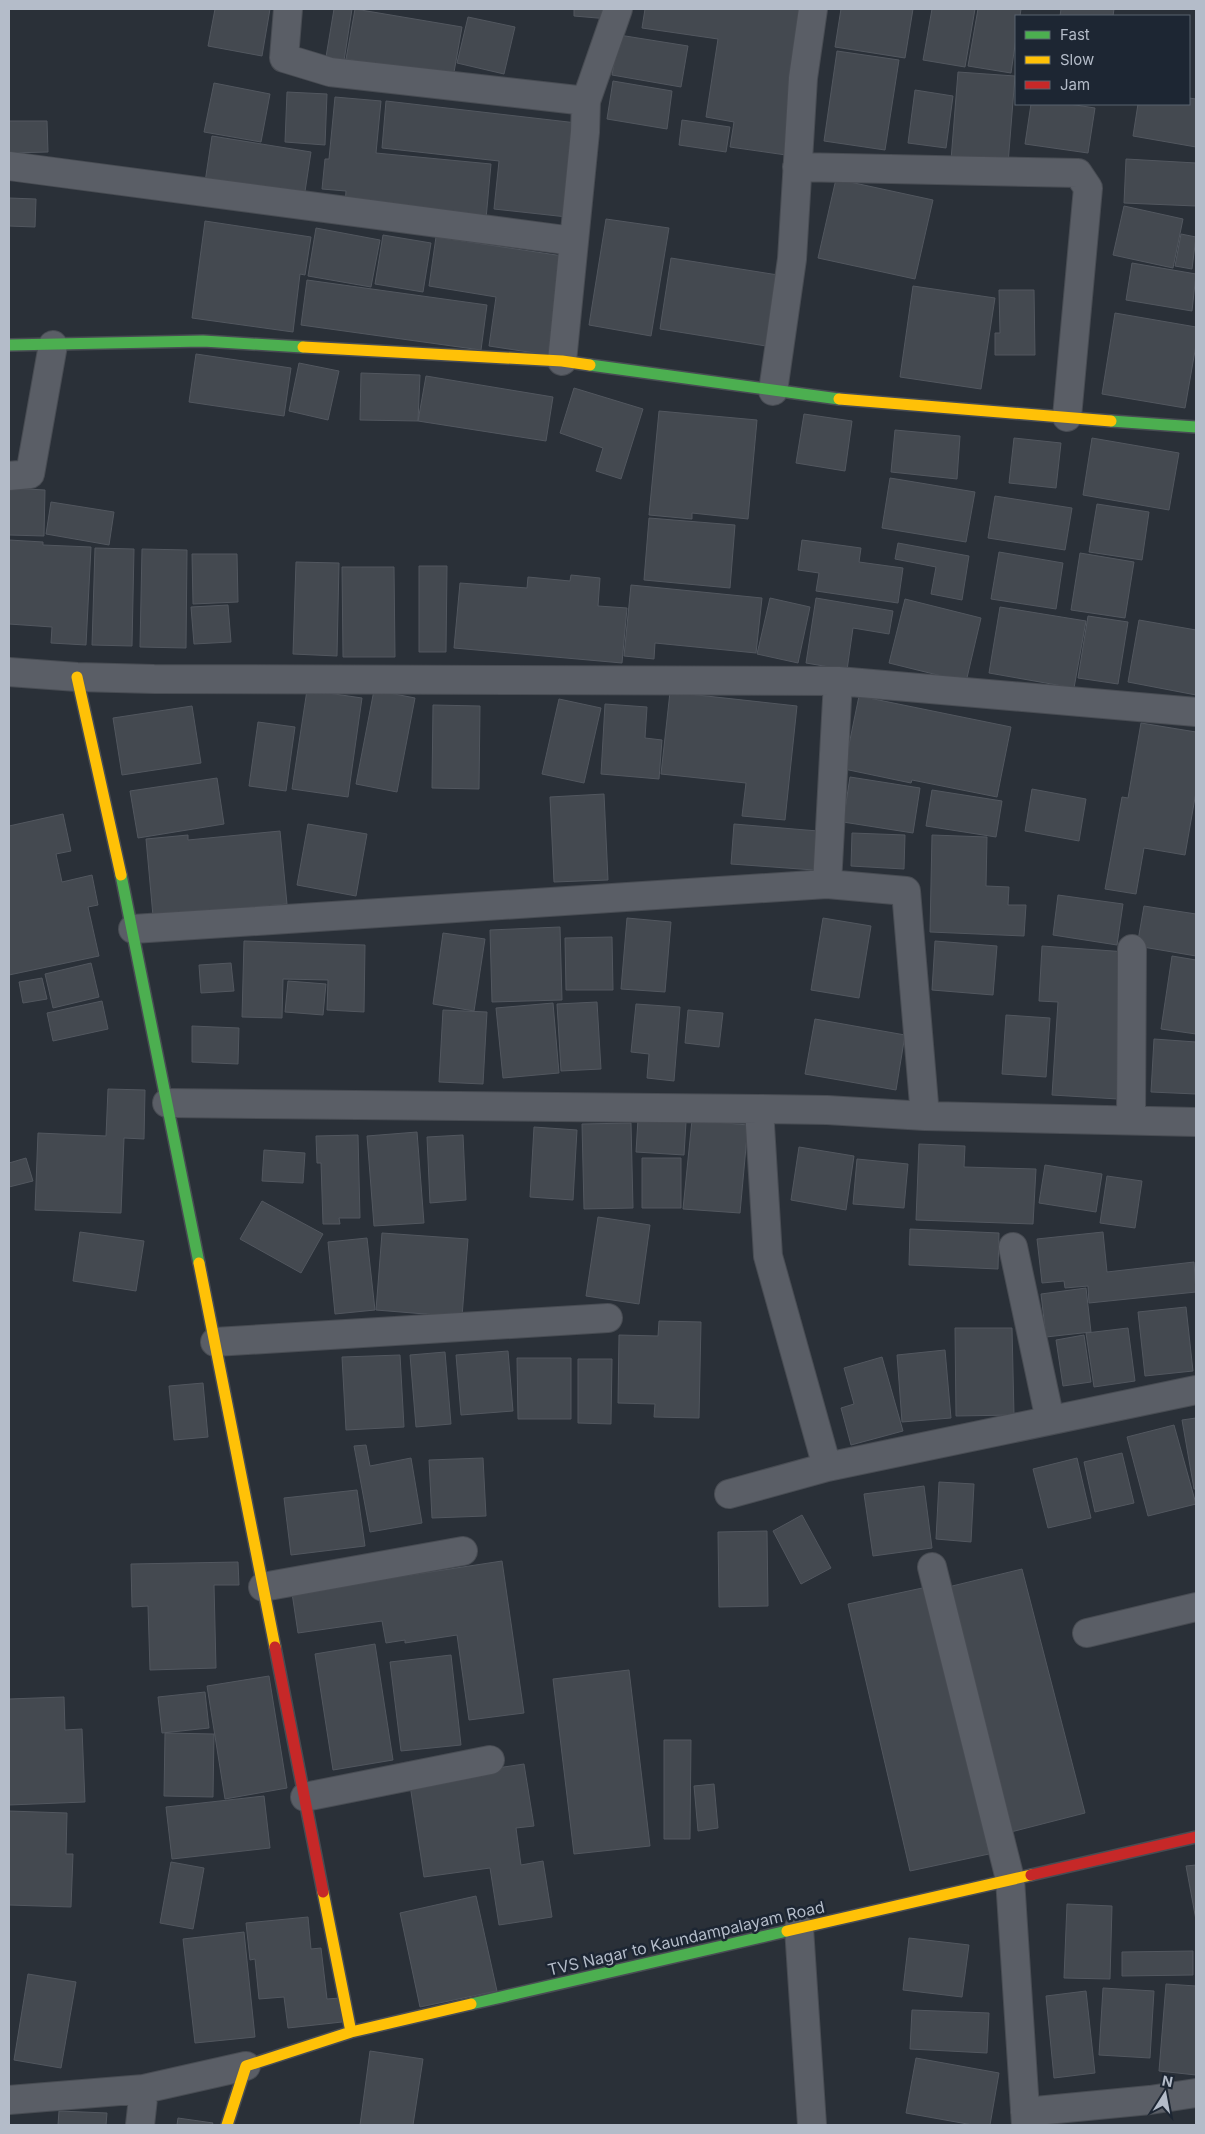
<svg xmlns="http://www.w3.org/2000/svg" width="1205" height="2134" font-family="Inter,sans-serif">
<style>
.building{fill:#444950;stroke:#52575f}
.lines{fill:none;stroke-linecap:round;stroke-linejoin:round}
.street-casing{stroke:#484c53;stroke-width:30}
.fast-casing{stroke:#484c53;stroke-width:14}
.slow-casing{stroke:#484c53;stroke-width:14}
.jam-casing{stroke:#484c53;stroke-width:14}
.street{stroke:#5a5e66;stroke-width:28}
.fast{stroke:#4caf50;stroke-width:11}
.slow{stroke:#ffc107;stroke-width:11}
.jam{stroke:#c62828;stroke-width:11}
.labels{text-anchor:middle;stroke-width:5;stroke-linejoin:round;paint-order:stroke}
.street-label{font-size:16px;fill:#b4bcc9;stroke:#1d2633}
</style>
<rect width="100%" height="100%" fill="#2a3038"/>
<path class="building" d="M215 9H270L262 56 208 46Z
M334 9H352L344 61 326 57Z
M355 9 462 27 453 78 346 59Z
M574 9H610L609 19 574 16Z
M645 9H807L786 155 730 147 734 122 706 117 718 39 642 28Z
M841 9H913L905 58 835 47Z
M932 9H975L965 67 923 60Z
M978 9H1021L1020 16H1016V38L1011 73 968 66Z
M1061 9H1114L1113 16H1060Z
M468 17 515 27 504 74 457 63Z
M619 35 688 46 681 87 612 75Z
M837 51 899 60 885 150 824 141Z
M958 72 1015 76 1008 164 951 160Z
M613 81 672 91 667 129 607 119Z
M214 83 270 94 261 142 204 132Z
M915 90 953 96 946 148 908 143Z
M287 92 327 94 325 145 285 142Z
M335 97 381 101 376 153 491 164 486 219 345 205 346 191 322 189 325 159H329Z
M1189 98 1196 99V147L1133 136 1138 104H1189Z
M386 101 577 123 567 217 494 209 499 161 382 148Z
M1031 104H1069L1095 108 1088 153 1025 144Z
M682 120 730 127 726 152 679 145Z
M9 121H47L48 152 9 153Z
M212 136 311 152 304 198 205 182Z
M1126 159 1196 163V206L1124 203Z
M836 179 933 200 915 279 818 258Z
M9 198 36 199 35 227 9 226Z
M1124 206 1183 219 1173 268 1113 255Z
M606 219 669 228 651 336 589 325Z
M205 221 311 237 305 275 300 274 293 332 192 318Z
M316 228 380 240 371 287 308 276Z
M1181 234 1196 237 1192 269 1175 266Z
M383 235 431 243 423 292 375 284Z
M436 237 563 256 548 355 489 346 496 297 429 286Z
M671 258 778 275 766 346 660 329Z
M1132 263 1196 274 1192 311 1126 300Z
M307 280 487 305 481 350 301 325Z
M913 286 995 298 981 389 900 377Z
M999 290H1034L1035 355H995V333H1000Z
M1115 313 1196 327V345L1185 408 1102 394Z
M196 354 291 368 284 416 189 402Z
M299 363 339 371 328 420 289 411Z
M361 373 420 375 418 421 360 420Z
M426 376 553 397 546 441 418 421Z
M574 388 643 409 621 479 596 471 603 448 560 433Z
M659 411 757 420 748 519 692 513V519L649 515Z
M804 414 852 421 845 471 796 463Z
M895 430 960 436 957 479 891 472Z
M1014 438 1061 443 1056 488 1009 483Z
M1092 438 1179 453 1169 510 1083 495Z
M890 478 975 492 966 542 882 528Z
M9 488 45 490 44 536 9 535Z
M995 496 1072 508 1065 550 988 538Z
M51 502 114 512 109 545 46 534Z
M1097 504 1149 512 1142 560 1089 552Z
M649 518 735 525 730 588 644 580Z
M9 540 43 542V545L91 547 86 645 51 643 52 627 9 624Z
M802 540 861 548 859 562 903 568 898 603 816 591 819 573 798 570Z
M898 543 969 556 962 600 931 594 936 567 895 559Z
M95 548 134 549 132 646 92 645Z
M142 549 187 550 186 648 140 647Z
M999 552 1063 563 1056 609 991 599Z
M1080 553 1134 562 1125 618 1071 610Z
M192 554H237L238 602 193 604Z
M296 562 339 563 337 656 293 654Z
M419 566H447L446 652H419Z
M342 567H394L395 657H343Z
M571 575 600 578 598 606 627 608 622 663 454 648 460 583 527 588 528 577 570 581Z
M631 585 762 598 756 653 655 643 654 659 624 656Z
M770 598 810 607 798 663 757 654Z
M816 598 893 611 889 634 853 628 847 670 806 663Z
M905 599 981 618 966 682 889 663Z
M228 605 231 642 194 644 191 607Z
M1000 607 1086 621 1074 688 989 673Z
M1088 616 1128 622 1118 684 1078 678Z
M1139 620 1196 630V695L1128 682Z
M307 690 362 698 348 797 292 789Z
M374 690 415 698 397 792 356 784Z
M670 692 797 706 785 820 742 816 746 783 661 774Z
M859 696 1011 727 997 797 912 780 911 783 844 769Z
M559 699 601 708 584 783 542 774Z
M605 704 647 707 645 738 662 740 659 779 601 774Z
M433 705 480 706 479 789 432 788Z
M192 706 201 763 122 775 113 718Z
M258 722 295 727 286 791 249 786Z
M1141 723 1196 732V792L1185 855 1144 848 1136 894 1105 889 1122 797 1128 798Z
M850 777 920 788 913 833 843 822Z
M217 778 224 824 138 838 130 791Z
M1032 789 1086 799 1079 841 1025 831Z
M932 790 1002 801 996 837 926 826Z
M604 794 608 880 554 882 550 797Z
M63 814 71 851 56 854 62 882 92 875 98 905 88 907 99 956 9 975V826Z
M308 824 367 834 356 896 297 885Z
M734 824 818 831 814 870 731 864Z
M280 831 287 904 153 916 146 839 188 835V840Z
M852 833 905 835 904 869 851 866Z
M932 835 987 837 986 886 1009 887 1008 905H1026L1024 936 930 932Z
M1058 895 1123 904 1117 945 1053 935Z
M1144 906 1196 914V956L1137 946Z
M627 918 671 922 665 992 621 989Z
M823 918 871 926 859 998 811 990Z
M560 927 562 1000 492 1002 490 930Z
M443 933 485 939 474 1011 433 1004Z
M612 937 613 990H566L565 938Z
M244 941 365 945 364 1012 327 1010 328 980 283 979 282 1018 242 1017Z
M935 941 997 946 993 995 932 990Z
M1042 946 1127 952 1118 1099 1052 1095 1058 1002 1039 1001Z
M1172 956 1196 960V1034L1161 1029Z
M91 963 99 997 53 1008 45 974Z
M231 963 234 991 201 993 199 965Z
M42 978 47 999 23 1003 19 982Z
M288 981 326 984 323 1015 285 1012Z
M102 1001 108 1029 53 1041 47 1013Z
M597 1002 601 1069 561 1071 557 1004Z
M553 1003 559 1073 503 1078 496 1008Z
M636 1004 680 1007 674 1081 647 1078 649 1054 631 1052Z
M443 1010 487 1012 483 1084 439 1082Z
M688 1010 723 1013 719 1047 685 1043Z
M1006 1015 1050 1018 1046 1077 1002 1074Z
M815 1019 905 1035 896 1090 805 1074Z
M192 1026 239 1028 238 1064 192 1062Z
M1154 1039 1196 1042V1094L1151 1092Z
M108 1089 145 1090 144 1139 124 1138 121 1213 35 1210 38 1133 106 1136Z
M638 1119 686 1122 684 1155 636 1152Z
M692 1120 748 1125 740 1213 683 1209Z
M631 1123 633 1208 584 1209 582 1124Z
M534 1127 577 1130 573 1200 530 1197Z
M417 1132 424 1223 374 1226 367 1136Z
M358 1135 360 1218H339L340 1224H323L321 1163H317L316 1136Z
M463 1135 466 1200 430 1203 427 1137Z
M919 1144 965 1146 964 1167 1036 1169 1033 1224 916 1220Z
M799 1147 854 1156 846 1210 791 1200Z
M264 1150 305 1153 303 1183 262 1181Z
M26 1158 33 1181 9 1187V1163Z
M642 1158H681V1208H642Z
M857 1159 908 1164 904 1208 853 1204Z
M1045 1165 1102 1174 1096 1212 1039 1203Z
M1107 1176 1142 1181 1135 1228 1100 1223Z
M262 1201 323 1234 301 1273 240 1239Z
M598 1217 650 1225 639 1304 586 1296Z
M910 1229 999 1233 998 1269 909 1265Z
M80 1232 144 1241 136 1291 73 1281Z
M1103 1232 1107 1272 1194 1262 1196 1292 1089 1303 1088 1286 1065 1288 1064 1281 1042 1283 1037 1239Z
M382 1233 468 1239 462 1317 376 1310Z
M367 1238 375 1310 335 1314 328 1242Z
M1086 1288 1091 1332 1046 1337 1041 1294Z
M1186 1307 1193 1371 1145 1376 1138 1312Z
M659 1321 701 1322 699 1418 654 1417 655 1404 618 1403 619 1335 658 1336Z
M955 1328H1012L1014 1415 956 1416Z
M1128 1328 1135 1381 1094 1387 1086 1333Z
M1084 1335 1091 1382 1063 1386 1056 1340Z
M945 1350 951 1418 902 1422 897 1355Z
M508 1351 513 1411 461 1415 456 1355Z
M445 1352 451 1424 416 1427 410 1355Z
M400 1355 404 1427 346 1430 342 1357Z
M882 1357 903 1431 851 1445 841 1408 854 1404 844 1368Z
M517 1358H571V1419H518Z
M578 1359H612L611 1424 578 1423Z
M203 1383 208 1437 174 1440 169 1386Z
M1196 1418V1489H1194L1182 1420Z
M1174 1425 1196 1504 1148 1516 1127 1437Z
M366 1445 370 1466 411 1458 422 1523 370 1532 354 1446Z
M1122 1453 1134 1503 1095 1512 1084 1462Z
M483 1458 486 1516 432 1518 429 1460Z
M1077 1458 1091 1518 1048 1528 1033 1469Z
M939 1482 974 1484 971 1542 936 1539Z
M924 1486 932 1548 873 1556 864 1494Z
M357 1490 365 1546 291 1555 284 1498Z
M802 1515 831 1568 801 1584 773 1531Z
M767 1531 768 1606 719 1607 718 1532Z
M502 1561 524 1713 469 1720 457 1635 405 1643V1640L386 1643 382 1621 298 1633 292 1593Z
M238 1562 239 1585H214L216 1668 150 1670 148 1606 132 1607 131 1564Z
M1022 1569 1085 1813 1007 1833 944 1588Z
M927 1587 989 1854 910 1871 848 1604Z
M375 1644 393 1760 333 1770 315 1654Z
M451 1655 461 1745 401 1751 390 1662Z
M629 1670 650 1846 574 1854 553 1679Z
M269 1676 287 1788 225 1799 207 1686Z
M205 1692 209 1728 162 1733 158 1697Z
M64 1697 65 1730 82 1729 85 1802 9 1805V1699Z
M165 1733 214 1734 213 1797 164 1796Z
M664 1740H691L690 1839H664Z
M524 1764 534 1826 516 1828 521 1865 543 1861 552 1917 499 1925 490 1868 424 1877 410 1785 464 1773Z
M714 1784 718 1828 698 1831 694 1786Z
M264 1796 270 1848 172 1859 166 1807Z
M9 1811 67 1813 66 1854H73L71 1907 9 1905Z
M171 1862 204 1868 193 1929 160 1923Z
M1196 1865V1920L1186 1866Z
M476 1896 497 1991 420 2007 400 1913Z
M1067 1904 1112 1906 1110 1979 1064 1978Z
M308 1917 311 1949 321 1948 327 1999 340 1998 342 2022 288 2028 284 1997 259 1999 255 1959 250 1960 246 1923Z
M244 1932 255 2037 195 2043 183 1939Z
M909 1938 969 1945 962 1997 903 1990Z
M1193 1951V1975L1122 1976V1952Z
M28 1974 76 1982 61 2068 14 2060Z
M1166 1984 1196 1986V2075L1159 2071Z
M1103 1988 1154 1991 1150 2058 1099 2055Z
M1086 1991 1095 2073 1054 2078 1046 1996Z
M912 2010 989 2013 987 2053 910 2049Z
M370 2051 423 2059 413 2125H360Z
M916 2058 999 2073 990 2125H973L906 2113Z
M59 2111 107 2113 106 2125H58Z
M178 2118 213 2123 212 2125H177Z"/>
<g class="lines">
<g class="street-casing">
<path id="street" d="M288 9 284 58 330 72 586 101 585 132 562 361
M586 101 618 9
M9 166 573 241
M797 167 1078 173 1088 188 1067 417
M773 391 792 259 803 78 813 9
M9 476 30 474 53 345
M9 672 77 677 154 679 838 681 1196 712
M827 884 838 681
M133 929 827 884 906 891 925 1116
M167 1103 759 1109 827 1110 925 1116 1196 1122
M759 1109 768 1256 827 1467 1196 1390
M1131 1119 1132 949
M1013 1247 1050 1420
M215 1342 608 1318
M729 1494 827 1467
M932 1567 1010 1879 1026 2125
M263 1587 463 1551
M1087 1633 1196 1607
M305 1797 490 1760
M799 1928 812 2125
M9 2100 144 2089 246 2066
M1025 2112 1150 2100 1196 2093
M140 2125 144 2089"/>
</g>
<g class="fast-casing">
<path id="fast" d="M9 345 203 341 303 347
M590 365 839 399
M1111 421 1196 427
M121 875 199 1263
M471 2004 787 1931"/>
</g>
<g class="slow-casing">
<path id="slow" d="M303 347 562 361 590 365
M839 399 1111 421
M77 677 121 875
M199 1263 275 1647
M323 1892 351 2032
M787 1931 1031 1875
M227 2125 246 2066 351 2032 471 2004"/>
</g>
<g class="jam-casing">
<path id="jam" d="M275 1647 323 1892
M1031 1875 1196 1837"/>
</g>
<use href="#street" class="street"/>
<use href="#fast" class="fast"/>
<use href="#slow" class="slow"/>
<use href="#jam" class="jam"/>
</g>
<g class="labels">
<g class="street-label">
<text transform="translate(686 1938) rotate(-13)" y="6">TVS Nagar to Kaundampalayam Road</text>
</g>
</g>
<rect width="1205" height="2134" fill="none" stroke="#b4bcc9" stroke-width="20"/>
<rect x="1015" y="15" width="175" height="90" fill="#1d2633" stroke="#59626f"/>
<rect x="1025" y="31" width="25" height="8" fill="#4caf50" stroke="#59626f"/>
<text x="1060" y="40" font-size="15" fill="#b4bcc9">Fast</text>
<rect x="1025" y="56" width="25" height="8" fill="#ffc107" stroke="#59626f"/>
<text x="1060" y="65" font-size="15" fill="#b4bcc9">Slow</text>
<rect x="1025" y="81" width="25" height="8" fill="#c62828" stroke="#59626f"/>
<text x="1060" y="90" font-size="15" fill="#b4bcc9">Jam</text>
<g transform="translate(1165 2094) rotate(11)" stroke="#1d2633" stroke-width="4" paint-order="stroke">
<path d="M0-4L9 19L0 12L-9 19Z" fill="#b4bcc9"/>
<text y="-8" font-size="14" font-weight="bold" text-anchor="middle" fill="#b4bcc9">N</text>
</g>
</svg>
